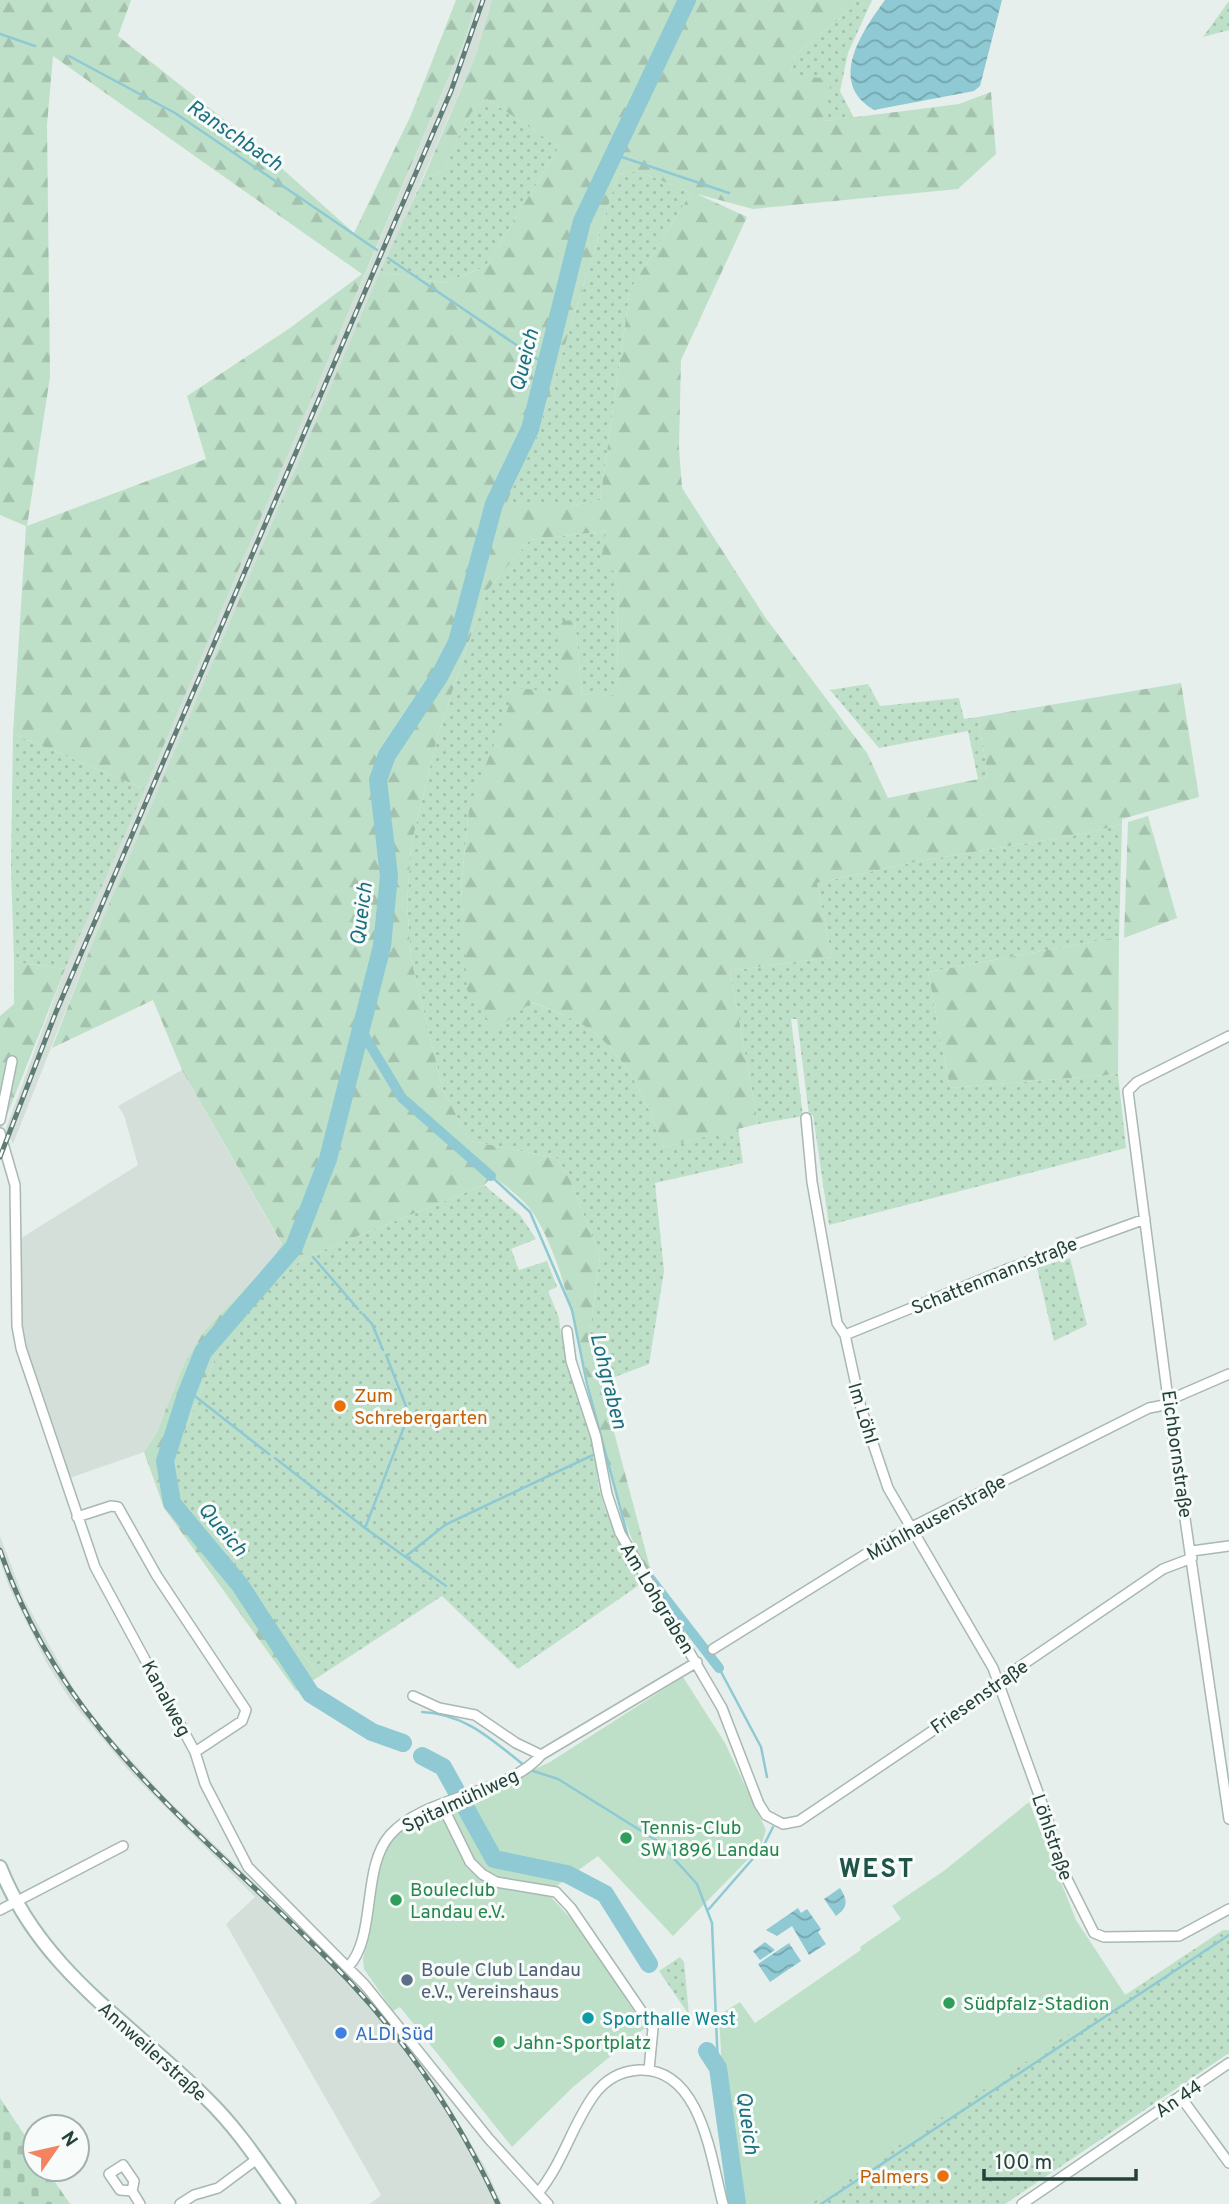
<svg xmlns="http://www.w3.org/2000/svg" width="1229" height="2204" font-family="Overpass,sans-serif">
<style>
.built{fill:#d4dfda}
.green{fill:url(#green-dots)}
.forest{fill:url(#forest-firs);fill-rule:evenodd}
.cemetery{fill:url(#cemetery-stones)}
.pitch{fill:#bfe0c8}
.water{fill:url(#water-waves)}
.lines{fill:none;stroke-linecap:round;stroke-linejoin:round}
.stream{stroke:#8ec9d4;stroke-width:2.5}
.canal{stroke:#8ec9d4;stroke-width:10}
.river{stroke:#8ec9d4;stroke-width:18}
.street-casing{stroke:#a8b8b2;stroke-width:12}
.secondary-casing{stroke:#a4bbb3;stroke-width:16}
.street{stroke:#fff;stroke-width:9}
.secondary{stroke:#fff;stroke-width:12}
.rail-casing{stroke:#5f7d75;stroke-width:5}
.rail{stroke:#f7fbf9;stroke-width:2.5;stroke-dasharray:8;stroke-linecap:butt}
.food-dot{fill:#e8710a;stroke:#f7fbf9;stroke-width:2.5}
.leisure-dot{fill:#2e9e5b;stroke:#f7fbf9;stroke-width:2.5}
.service-dot{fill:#5c6f8a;stroke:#f7fbf9;stroke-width:2.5}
.culture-dot{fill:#0f9aa8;stroke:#f7fbf9;stroke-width:2.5}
.shop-dot{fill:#3f7fe0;stroke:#f7fbf9;stroke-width:2.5}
.labels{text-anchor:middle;stroke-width:6;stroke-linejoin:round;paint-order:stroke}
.street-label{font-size:19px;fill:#24423a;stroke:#f7fbf9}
.food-label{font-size:19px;fill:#c56008;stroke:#f7fbf9;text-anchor:start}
.leisure-label{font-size:19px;fill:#27864d;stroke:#f7fbf9;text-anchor:start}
.service-label{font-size:19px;fill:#4e5e75;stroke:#f7fbf9;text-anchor:start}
.culture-label{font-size:19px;fill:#0d838f;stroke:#f7fbf9;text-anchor:start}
.shop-label{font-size:19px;fill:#366cbe;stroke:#f7fbf9;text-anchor:start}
.water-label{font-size:21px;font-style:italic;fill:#1c6f80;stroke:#f7fbf9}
.district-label{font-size:26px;font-weight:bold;letter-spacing:2px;fill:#1f5548;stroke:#f7fbf9}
</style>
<defs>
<pattern id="green-dots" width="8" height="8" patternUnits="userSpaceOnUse" patternTransform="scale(1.75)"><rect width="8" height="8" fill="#bfe0c8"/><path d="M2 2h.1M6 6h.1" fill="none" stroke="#a4c1ad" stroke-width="1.8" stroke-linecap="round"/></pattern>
<pattern id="forest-firs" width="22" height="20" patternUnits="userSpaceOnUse" patternTransform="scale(1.75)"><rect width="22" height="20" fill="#bfe0c8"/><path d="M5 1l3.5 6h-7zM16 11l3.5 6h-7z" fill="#a4c1ad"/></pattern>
<pattern id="cemetery-stones" width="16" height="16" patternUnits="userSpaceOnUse" patternTransform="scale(1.75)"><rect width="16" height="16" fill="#bfe0c8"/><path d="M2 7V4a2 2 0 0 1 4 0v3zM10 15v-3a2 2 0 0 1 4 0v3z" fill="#a4c1ad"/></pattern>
<pattern id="water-waves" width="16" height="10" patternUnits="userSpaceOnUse" patternTransform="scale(1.75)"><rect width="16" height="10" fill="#8ec9d4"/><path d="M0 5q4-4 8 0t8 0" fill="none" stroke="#74a5ad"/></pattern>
</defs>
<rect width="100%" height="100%" fill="#e6efeb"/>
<path class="built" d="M477 0H492L476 54 94 939 13 1144 5 1131 65 969 381 237 465 39Z
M182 1070 282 1245 271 1262 205 1330 184 1364 156 1434 144 1452 64 1480 21 1348 15 1242 138 1165 124 1115 118 1106Z
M0 1536 24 1599 78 1697 113 1740 164 1796 320 1946 379 2010 436 2084 485 2167 502 2204H370L381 2195 226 1924 255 1897 129 1771 71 1701 47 1664 9 1587 0 1561Z"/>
<path class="green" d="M855 0H872L848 53 840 91 854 118 824 121 790 75 795 55 852 8Z
M1229 1V30L1203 37 1226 5Z
M487 99 559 147 485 267 443 283 390 273 378 276 423 179 444 171C454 151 467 105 487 99Z
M638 171 691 193 630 290 600 500 569 506H504L537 435 618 174Z
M607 531 601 566 617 572 618 697 582 694 575 621H560V692L469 808 461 888 468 990 495 1029 531 1002C546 1008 562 1014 576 1021 624 1046 646 1100 664 1147L738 1128 743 1163 655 1183 664 1271 649 1364 599 1383 589 1338 600 1256 571 1182 557 1158 470 1141 443 1090 411 959 407 904 411 846 438 734 485 593 530 540Z
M868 684 880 706 959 698 964 719 978 717 988 777 978 779 968 731 879 748 830 690Z
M13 734 145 789 65 969 14 962 11 867Z
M1122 824 1119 937 928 972 950 1088 1118 1074 1126 1148 829 1225 813 1115H809L797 1019H791L803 1116 758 1124 730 971 832 957 817 883 925 860 1088 833Z
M484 1185 520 1215 536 1239 511 1249 519 1270 547 1261 557 1287 548 1291 559 1318 561 1335 565 1334 598 1451C589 1494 623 1545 642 1583L518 1669 442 1596 320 1676 178 1497 174 1456 227 1330 251 1302 304 1258Z
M1070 1258 1087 1325 1054 1341 1037 1268Z
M1223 1930H1229V2053L1005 2204H810Z
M680 1957 684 1962 689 2015 659 1971Z"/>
<path class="forest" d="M0 0H131L118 36 249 139 354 233 411 115 456 0H477L465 39 145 789 13 734 26 526 0 515ZM53 56 362 274 290 328 187 396 206 459 27 526 50 377 47 125Z
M492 0H855L852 8 795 55 790 75 831 79 825 121 959 104 991 92 996 154 958 189 753 209 697 194 747 217 681 360 679 448 682 488 765 617 867 753 888 798 988 777 978 717 1181 683 1199 797 1122 819V824L1088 833 925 860 817 883 832 957 730 971 758 1124 664 1147C646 1100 624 1046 576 1021 562 1014 546 1008 532 1002L495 1030 467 990 461 888 469 808 516 688 560 692 559 621 575 620 582 694 618 696 617 572 600 567 606 531 530 540 485 593 438 734 411 846 407 904 411 959 443 1090 470 1141 557 1158 571 1182 600 1256 589 1338 652 1575 649 1578C616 1512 600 1435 584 1364 573 1317 559 1252 533 1213 523 1198 506 1187 493 1176L484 1185 304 1258 251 1302 227 1330 174 1456 178 1497 320 1676 296 1691 164 1508 144 1452 156 1434 184 1364 205 1330 271 1262 282 1244 182 1070 153 1000 52 1048 94 939 378 276 390 273 443 283 485 267 559 147 487 99C467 105 454 152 444 171L423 179 476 54ZM638 171 691 193 630 290 600 500 569 506H505L537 435 618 174Z
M1148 816 1177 918 1124 938 1128 822Z
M1119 937 1118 1074 950 1088 928 972Z
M14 962 65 969 0 1133V1016L14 1004Z"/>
<path class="cemetery" d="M0 2098 35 2151V2169H46L70 2204H0Z"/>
<path class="pitch" d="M683 1677 725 1743 766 1830 761 1846 673 1936 598 1856 547 1893 577 1925 645 2028 573 2087 512 2147 400 2007 393 2011 364 1969 363 1959 385 1844 400 1832 550 1762Z
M1029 1802 1076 1920 1126 1996 810 2204H740L722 2071 719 2015 740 2002 755 2023 861 1950 860 1947 901 1919 892 1906 945 1870Z"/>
<path class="water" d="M885 0H1002L980 86 974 91 874 110C827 83 861 33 885 0Z
M840 1888C848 1900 848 1908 836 1916L824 1899Z
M798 1908 801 1913 807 1909 821 1929 818 1932 826 1944 809 1955 792 1926 777 1936 766 1930Z
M765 1942 775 1950 760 1960 753 1951Z
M789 1943 801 1961 770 1982 758 1964Z"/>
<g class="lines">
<path class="stream" d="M0 34 35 46
M69 56 175 113 377 250
M616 155 729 193
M388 258 546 365
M491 1176 530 1212 572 1310 587 1384 629 1541
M313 1257 358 1309
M363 1314 372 1324 383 1350
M386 1355 409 1414 365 1528 446 1586
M187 1390 269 1454
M275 1458 365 1528
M405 1557 445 1525 595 1454
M719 1668 761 1747 767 1777
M422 1712C466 1714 492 1740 525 1766
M530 1770 558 1779 659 1842 697 1884 712 1923 718 2068
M709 1909 763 1847 773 1827
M821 2204 1229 1935"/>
<path class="canal" d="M361 1030 402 1098 491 1176
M649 1577 719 1668"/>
<path class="river" d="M403 1743 372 1732 311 1694 240 1585 172 1503 165 1461 186 1395 203 1352 294 1247 328 1159 382 946 389 876 378 780 387 755 439 677 457 642 494 504 530 429 582 221 687 0
M422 1756 443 1767 494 1859 567 1874 605 1894 649 1964
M707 2051 718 2068 737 2204"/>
<g class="street-casing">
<path id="street" d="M1229 1036 1137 1082 1128 1091 1172 1430 1229 1819
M806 1118 812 1182 837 1323 845 1335 861 1408 888 1488 993 1668 1048 1820 1060 1865 1094 1933 1104 1937 1179 1936 1229 1909
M0 1120 12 1061
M0 1133 15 1185 17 1326 21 1348 95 1567 195 1752 205 1784 248 1867 365 1985 489 2139 548 2204
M567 1331 571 1361 596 1437 607 1494 620 1533 722 1708 759 1804 766 1815 783 1824 799 1821 990 1692 1012 1672 1163 1569 1192 1558
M845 1335 1005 1270 1145 1219
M1169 1400 1229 1374
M77 1517 111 1506 118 1507 157 1576 246 1710 242 1721 195 1752
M1192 1551 1229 1546
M713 1649 898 1534 1149 1408 1170 1404
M413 1696 439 1708 475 1715 516 1743 541 1755
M442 1805 470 1862 482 1874 496 1882 556 1892 571 1908 653 2028 649 2070
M0 1910 123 1846
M348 1967C377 1937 361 1868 390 1835 425 1795 507 1795 541 1755L697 1662
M1180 2096 1229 2163
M123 2165 134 2181 132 2191 120 2190 109 2174Z
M132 2191 140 2204
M538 2193C563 2163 572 2125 594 2095 605 2080 621 2071 639 2070 701 2067 711 2159 723 2204
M180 2204 194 2195 218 2188 257 2159
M1022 2204 1229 2063"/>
</g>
<g class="secondary-casing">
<path id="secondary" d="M0 1867C41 1971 131 2023 207 2099 239 2130 263 2168 289 2204"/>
</g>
<use href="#street" class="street"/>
<use href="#secondary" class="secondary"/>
<g class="rail-casing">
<path id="rail" d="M0 1157 56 1012 451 91 483 0
M0 1550C65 1743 216 1840 349 1981 410 2046 461 2123 498 2204"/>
</g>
<use href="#rail" class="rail"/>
</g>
<g class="food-dot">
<circle cx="340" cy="1406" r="7"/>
<circle cx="943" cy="2176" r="7"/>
</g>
<g class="leisure-dot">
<circle cx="626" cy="1838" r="7"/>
<circle cx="396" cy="1900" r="7"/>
<circle cx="949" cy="2003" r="7"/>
<circle cx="499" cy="2042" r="7"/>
</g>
<circle class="service-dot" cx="407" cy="1980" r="7"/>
<circle class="culture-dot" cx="588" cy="2018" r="7"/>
<circle class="shop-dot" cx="341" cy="2033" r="7"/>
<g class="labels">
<g class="street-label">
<text transform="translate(994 1275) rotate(-22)" y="7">Schattenmannstraße</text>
<text transform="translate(864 1413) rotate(73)" y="7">Im Löhl</text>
<text transform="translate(1178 1454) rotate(82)" y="7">Eichbornstraße</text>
<text transform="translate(936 1517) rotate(-29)" y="7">Mühlhausenstraße</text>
<text transform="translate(658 1598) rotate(59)" y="7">Am Lohgraben</text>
<text transform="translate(979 1696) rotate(-35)" y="7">Friesenstraße</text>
<text transform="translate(167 1698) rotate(62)" y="7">Kanalweg</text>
<text transform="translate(460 1800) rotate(-25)" y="7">Spitalmühlweg</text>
<text transform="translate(1053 1837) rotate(71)" y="7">Löhlstraße</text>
<text transform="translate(153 2051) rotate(42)" y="7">Annweilerstraße</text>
<text transform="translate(1178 2098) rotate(-34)" y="7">An 44</text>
</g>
<g class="food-label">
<text x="354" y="1402">Zum<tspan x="354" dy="22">Schrebergarten</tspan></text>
<text x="929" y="2183" text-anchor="end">Palmers</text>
</g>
<g class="leisure-label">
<text x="640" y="1834">Tennis-Club<tspan x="640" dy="22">SW 1896 Landau</tspan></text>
<text x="410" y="1896">Bouleclub<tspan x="410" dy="22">Landau e.V.</tspan></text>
<text x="963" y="2010">Südpfalz-Stadion</text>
<text x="513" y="2049">Jahn-Sportplatz</text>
</g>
<g class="service-label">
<text x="421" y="1976">Boule Club Landau<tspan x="421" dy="22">e.V., Vereinshaus</tspan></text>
</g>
<g class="culture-label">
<text x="602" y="2025">Sporthalle West</text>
</g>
<g class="shop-label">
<text x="355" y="2040">ALDI Süd</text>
</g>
<g class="water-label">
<text transform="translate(235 135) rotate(34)" y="7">Ranschbach</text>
<text transform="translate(524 360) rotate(-76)" y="7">Queich</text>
<text transform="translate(361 914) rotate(-83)" y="7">Queich</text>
<text transform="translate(609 1381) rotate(76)" y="7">Lohgraben</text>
<text transform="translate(223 1529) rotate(50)" y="7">Queich</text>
<text transform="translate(748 2123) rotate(82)" y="7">Queich</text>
</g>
<g class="district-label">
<text x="877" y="1877">WEST</text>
</g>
</g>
<g transform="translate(56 2148) rotate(56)"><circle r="33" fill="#f7fbf9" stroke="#a3b1ad" stroke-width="2"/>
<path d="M0-5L12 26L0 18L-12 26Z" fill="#f4845f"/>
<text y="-10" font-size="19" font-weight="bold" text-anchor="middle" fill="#24423a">N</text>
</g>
<path d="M984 2169v10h152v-10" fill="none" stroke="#24423a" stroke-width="3.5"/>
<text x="995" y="2169" font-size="21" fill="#24423a" stroke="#f7fbf9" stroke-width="5" paint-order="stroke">100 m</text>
</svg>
